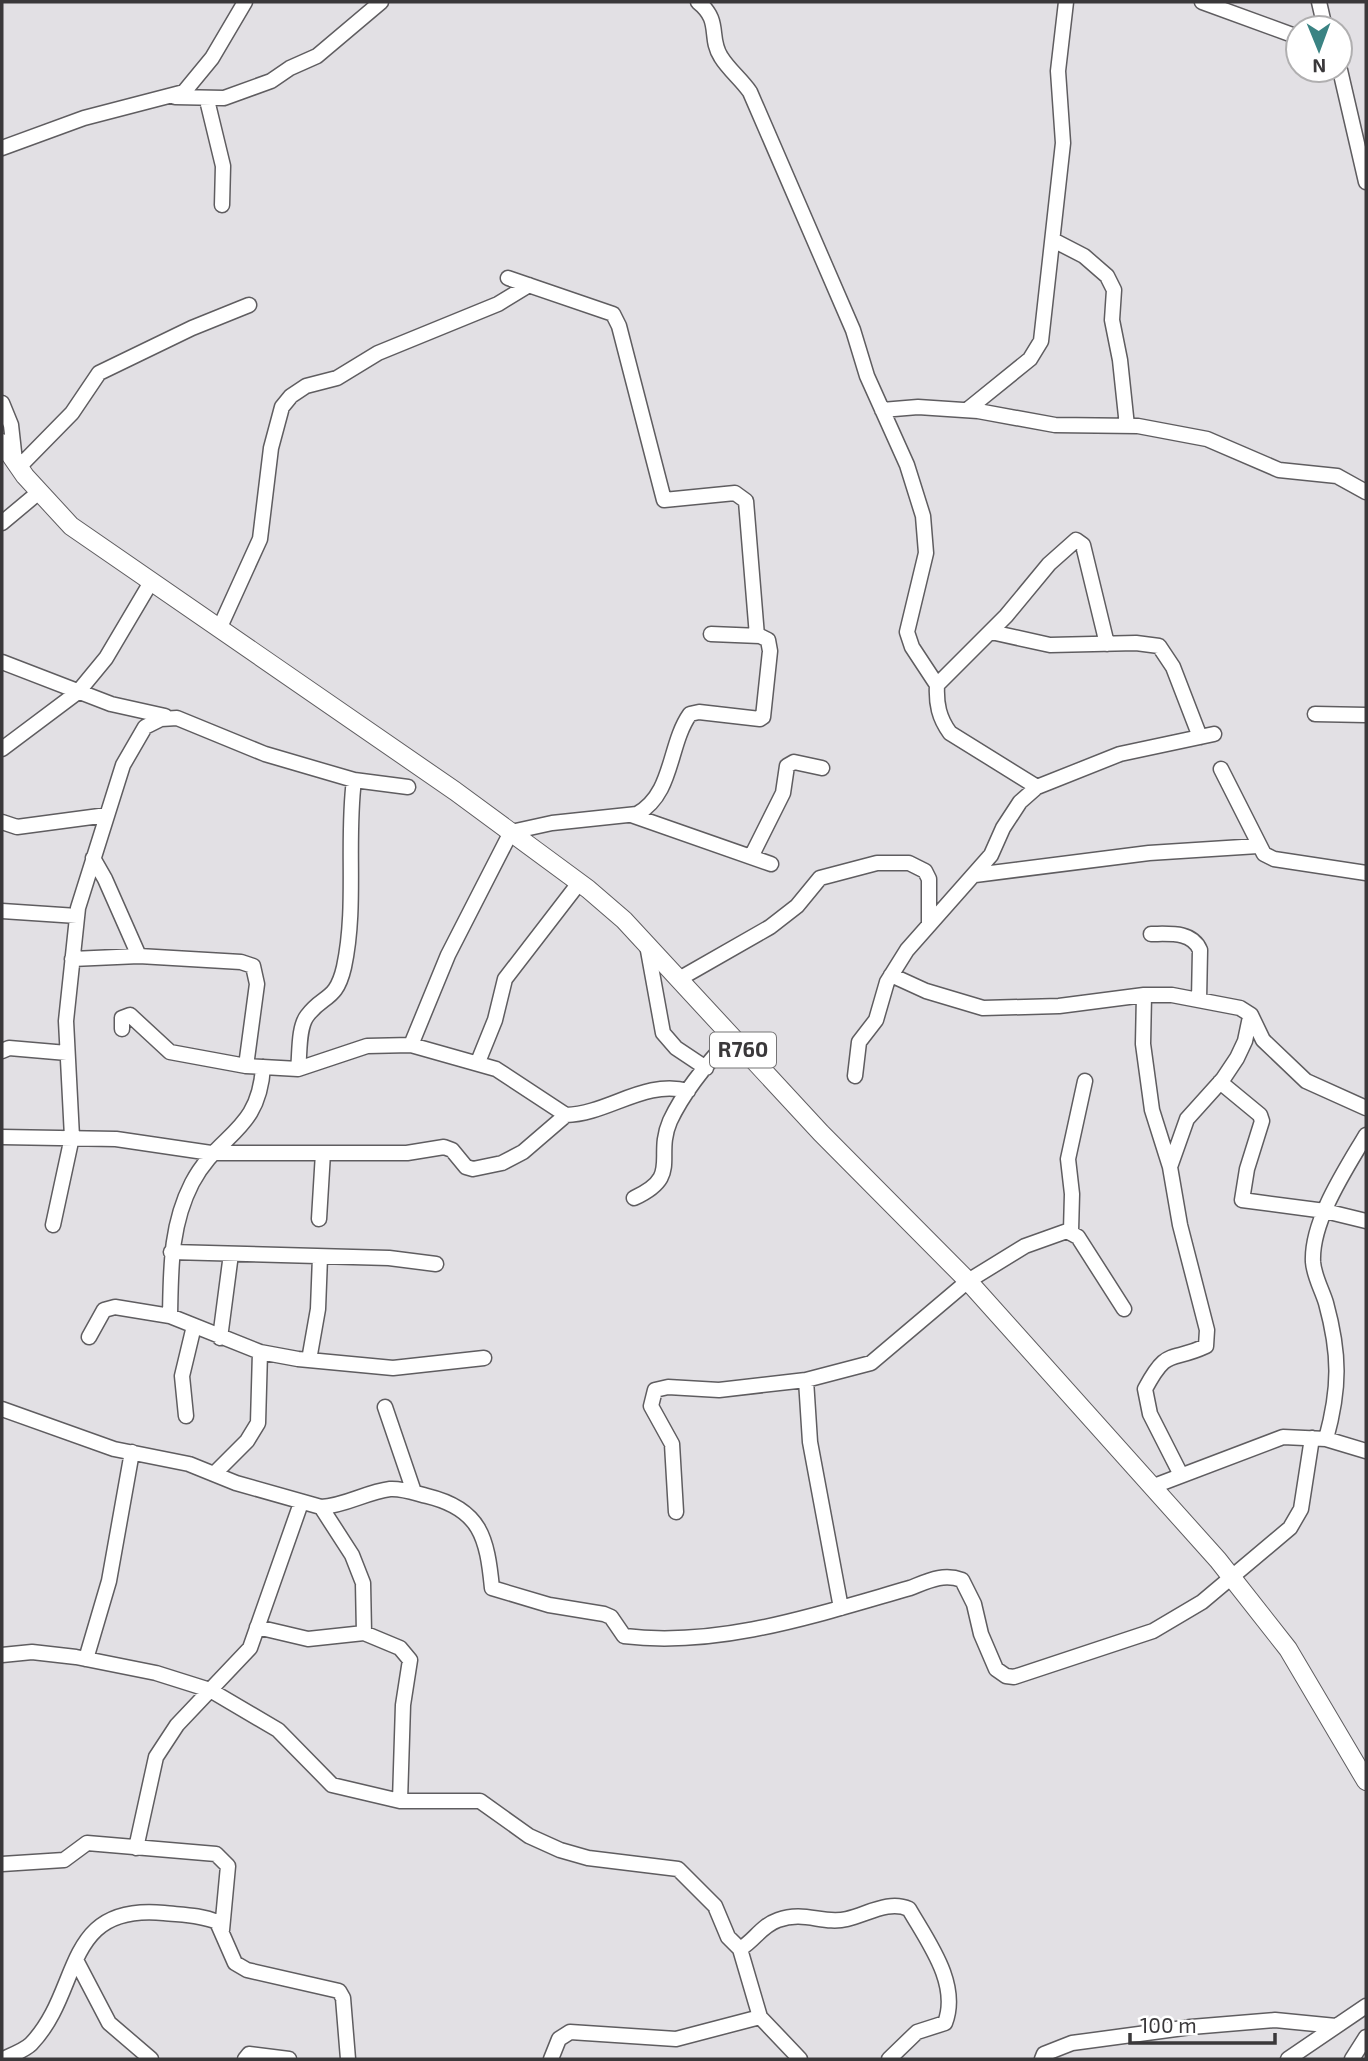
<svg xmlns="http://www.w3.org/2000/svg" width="1368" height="2061" font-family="'Exo 2',sans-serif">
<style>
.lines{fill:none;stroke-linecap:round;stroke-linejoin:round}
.minor-casing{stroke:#5f5d60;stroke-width:17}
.major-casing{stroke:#5f5d60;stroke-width:20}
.minor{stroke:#fff;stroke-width:14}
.major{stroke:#fff;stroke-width:18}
.labels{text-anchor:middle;stroke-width:7;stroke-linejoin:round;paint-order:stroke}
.shield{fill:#fff;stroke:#757475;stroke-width:2}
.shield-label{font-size:21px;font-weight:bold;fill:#3a383a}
</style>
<rect width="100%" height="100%" fill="#e2e0e4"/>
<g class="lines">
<g class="minor-casing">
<path id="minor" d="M698 2C722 21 708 37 721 57 729 70 741 79 750 92L853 330 867 376 907 465 923 516 926 553 907 632 912 647 937 685
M1202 2 1298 37
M1319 2 1325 28
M1340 70 1366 182
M175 97 224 98 271 81 290 68 317 56 381 2
M207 100 223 166 222 205
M2 148 84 118 184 92 212 58 245 2
M1053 240 1084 256 1107 276 1114 290 1112 320 1120 360 1127 426
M508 278 613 314 619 326 664 500 735 493 746 501 757 636
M2 403 11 425 15 461
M882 410 918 407 978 411 1055 425 1138 426 1207 439 1279 470 1337 476 1366 492
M967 410 1030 359 1041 341 1063 143 1058 71 1066 2
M19 467 72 413 99 373 192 328 249 305
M2 523 39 492
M220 627 260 539 271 448 282 407 291 396 306 386 337 378 378 353 498 304 529 285
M991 632 1050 645 1136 643 1159 646 1173 667 1200 737
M2 662 111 704 165 716
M1315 714 1366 715
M2 749 78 692 106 658 151 582
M1221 769 1264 854 1274 859 1366 873
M1037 787 950 733C939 718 936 704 937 685L1006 616 1049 564 1076 540 1083 545 1107 644
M631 815 771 864
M2 822 17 827 107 815
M751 857 783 793 787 766 794 762 822 768
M93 858 105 879 139 956
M975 875 1149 853 1258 846
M2 911 77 916
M1151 934C1169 934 1192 931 1200 950L1199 1000
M647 945 663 1033 676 1048 706 1068
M72 959 139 956 241 962 253 966 257 984 246 1066
M891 975 926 991 983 1008 1059 1006 1144 995H1172L1240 1008 1251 1015 1263 1040 1306 1081 1366 1108
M679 979 770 927 797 906 820 878 877 863H909L925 871 929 879V925
M1144 995 1143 1044 1152 1110 1170 1167 1180 1225 1207 1330 1206 1346C1170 1363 1168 1346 1145 1389L1150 1414 1181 1475
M122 1029V1018L130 1015 170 1052 246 1066 298 1069 367 1046 411 1045 496 1069 566 1115C608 1114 645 1079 688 1091
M411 1045 448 955 511 832 552 823 637 814C674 793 668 745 690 714L699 712 760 719 763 717 770 651 768 640 760 636 711 634
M2 1051 9 1048 67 1053
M478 1062 495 1020 505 979 579 883
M298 1069C300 1054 298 1028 307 1016 323 994 336 1002 344 967 357 906 346 842 354 780
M855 1076 859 1042 876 1020 887 982 907 950 991 855 1003 828 1020 802 1037 787 1120 754 1214 734
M1220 1082 1260 1115 1262 1121 1247 1169 1242 1200 1325 1211 1366 1221
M2 1137 116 1139 211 1153H407L444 1147 452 1150 466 1167 473 1169 502 1163 523 1152 566 1115
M1170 1167 1187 1119 1223 1079 1237 1058 1245 1041 1250 1017
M634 1198C682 1176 654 1158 670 1121 684 1091 709 1061 732 1037
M319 1219 323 1153
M53 1225 72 1137 66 1021 78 908 123 765 145 727 161 719 177 718 265 754 354 780 408 787
M1071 1231 1072 1194 1068 1159 1085 1081
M171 1252 389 1258 436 1264
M170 1316C171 1269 170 1226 192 1183 218 1133 259 1133 263 1067
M89 1337 104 1310 115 1307 170 1316 260 1352 258 1423 247 1441 214 1474
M220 1338 231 1254
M260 1352 298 1359 393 1368 484 1358
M309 1360 318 1309 320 1257
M806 1380 810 1442 841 1608
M385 1407 414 1492
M2 1409 114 1449 189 1464 236 1483 321 1507 352 1555 363 1583 364 1633 400 1648 410 1660 403 1705 400 1801
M186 1416 182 1376 194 1326
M1326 1439C1340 1388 1340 1354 1326 1303 1322 1290 1314 1276 1313 1262 1311 1221 1346 1169 1366 1135
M1154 1486 1283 1437 1326 1439 1366 1451
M321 1507C345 1506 366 1492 390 1489 402 1488 415 1493 427 1496 481 1509 487 1538 492 1588L549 1605 604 1614 611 1617 624 1636C719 1648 819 1614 910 1588 928 1581 943 1573 962 1580L974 1604 981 1634 996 1669 1006 1676 1014 1677 1153 1631 1202 1602 1290 1528 1301 1509 1312 1438
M676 1512 672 1444 651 1406 655 1390 668 1387 719 1390 806 1380 871 1363 968 1281 1025 1246 1067 1231 1078 1237 1124 1309
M257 1627 308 1639 364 1633
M2 1655 32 1652 76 1657 156 1673 210 1690 278 1730 332 1785 400 1801H480L529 1836 560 1850 588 1858 678 1869 715 1906 728 1937 740 1949 760 2017 800 2059
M86 1659 109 1581 132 1452
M136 1848 156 1757 177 1725 250 1648 301 1503
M2 1864 64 1860 87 1843 216 1854 228 1866 222 1930
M740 1949C755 1940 761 1926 778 1920 805 1910 823 1925 847 1919 868 1914 889 1900 909 1909 928 1942 960 1984 945 2023L917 2032 889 2059
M76 1960 109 2023 151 2059
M3 2059C12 2055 25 2050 31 2044 83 1990 61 1903 164 1913 182 1915 201 1915 217 1922L235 1963 247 1970 339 1991 343 1998 348 2059
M245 2059 249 2054 289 2059
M551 2059 559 2039 570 2032 676 2039 760 2017
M1042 2059 1044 2054 1072 2043 1191 2027 1275 2020 1336 2026
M1288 2059 1366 2006
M1352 2059 1366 2037"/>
</g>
<g class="major-casing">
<path id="major" d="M2 443 25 476 71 526 455 791 588 889 624 920 821 1133 968 1281 1218 1560 1288 1649 1366 1781"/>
</g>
<use href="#minor" class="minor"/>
<use href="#major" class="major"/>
</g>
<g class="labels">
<rect class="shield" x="710" y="1032.5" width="66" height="35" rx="5"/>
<g class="shield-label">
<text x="743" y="1057">R760</text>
</g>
</g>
<rect width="1368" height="2061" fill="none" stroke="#3a383a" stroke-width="7"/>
<g transform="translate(1319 49) rotate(179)"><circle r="33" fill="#ffffff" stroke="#b0afb0" stroke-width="2"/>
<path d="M0-5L12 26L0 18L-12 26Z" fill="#3a8383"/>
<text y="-10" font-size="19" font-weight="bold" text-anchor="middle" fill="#3a383a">N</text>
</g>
<path d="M1130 2033v10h145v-10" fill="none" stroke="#3a383a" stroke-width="3.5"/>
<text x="1140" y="2033" font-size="21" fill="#3a383a" stroke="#ffffff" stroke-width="5" paint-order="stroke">100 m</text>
</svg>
